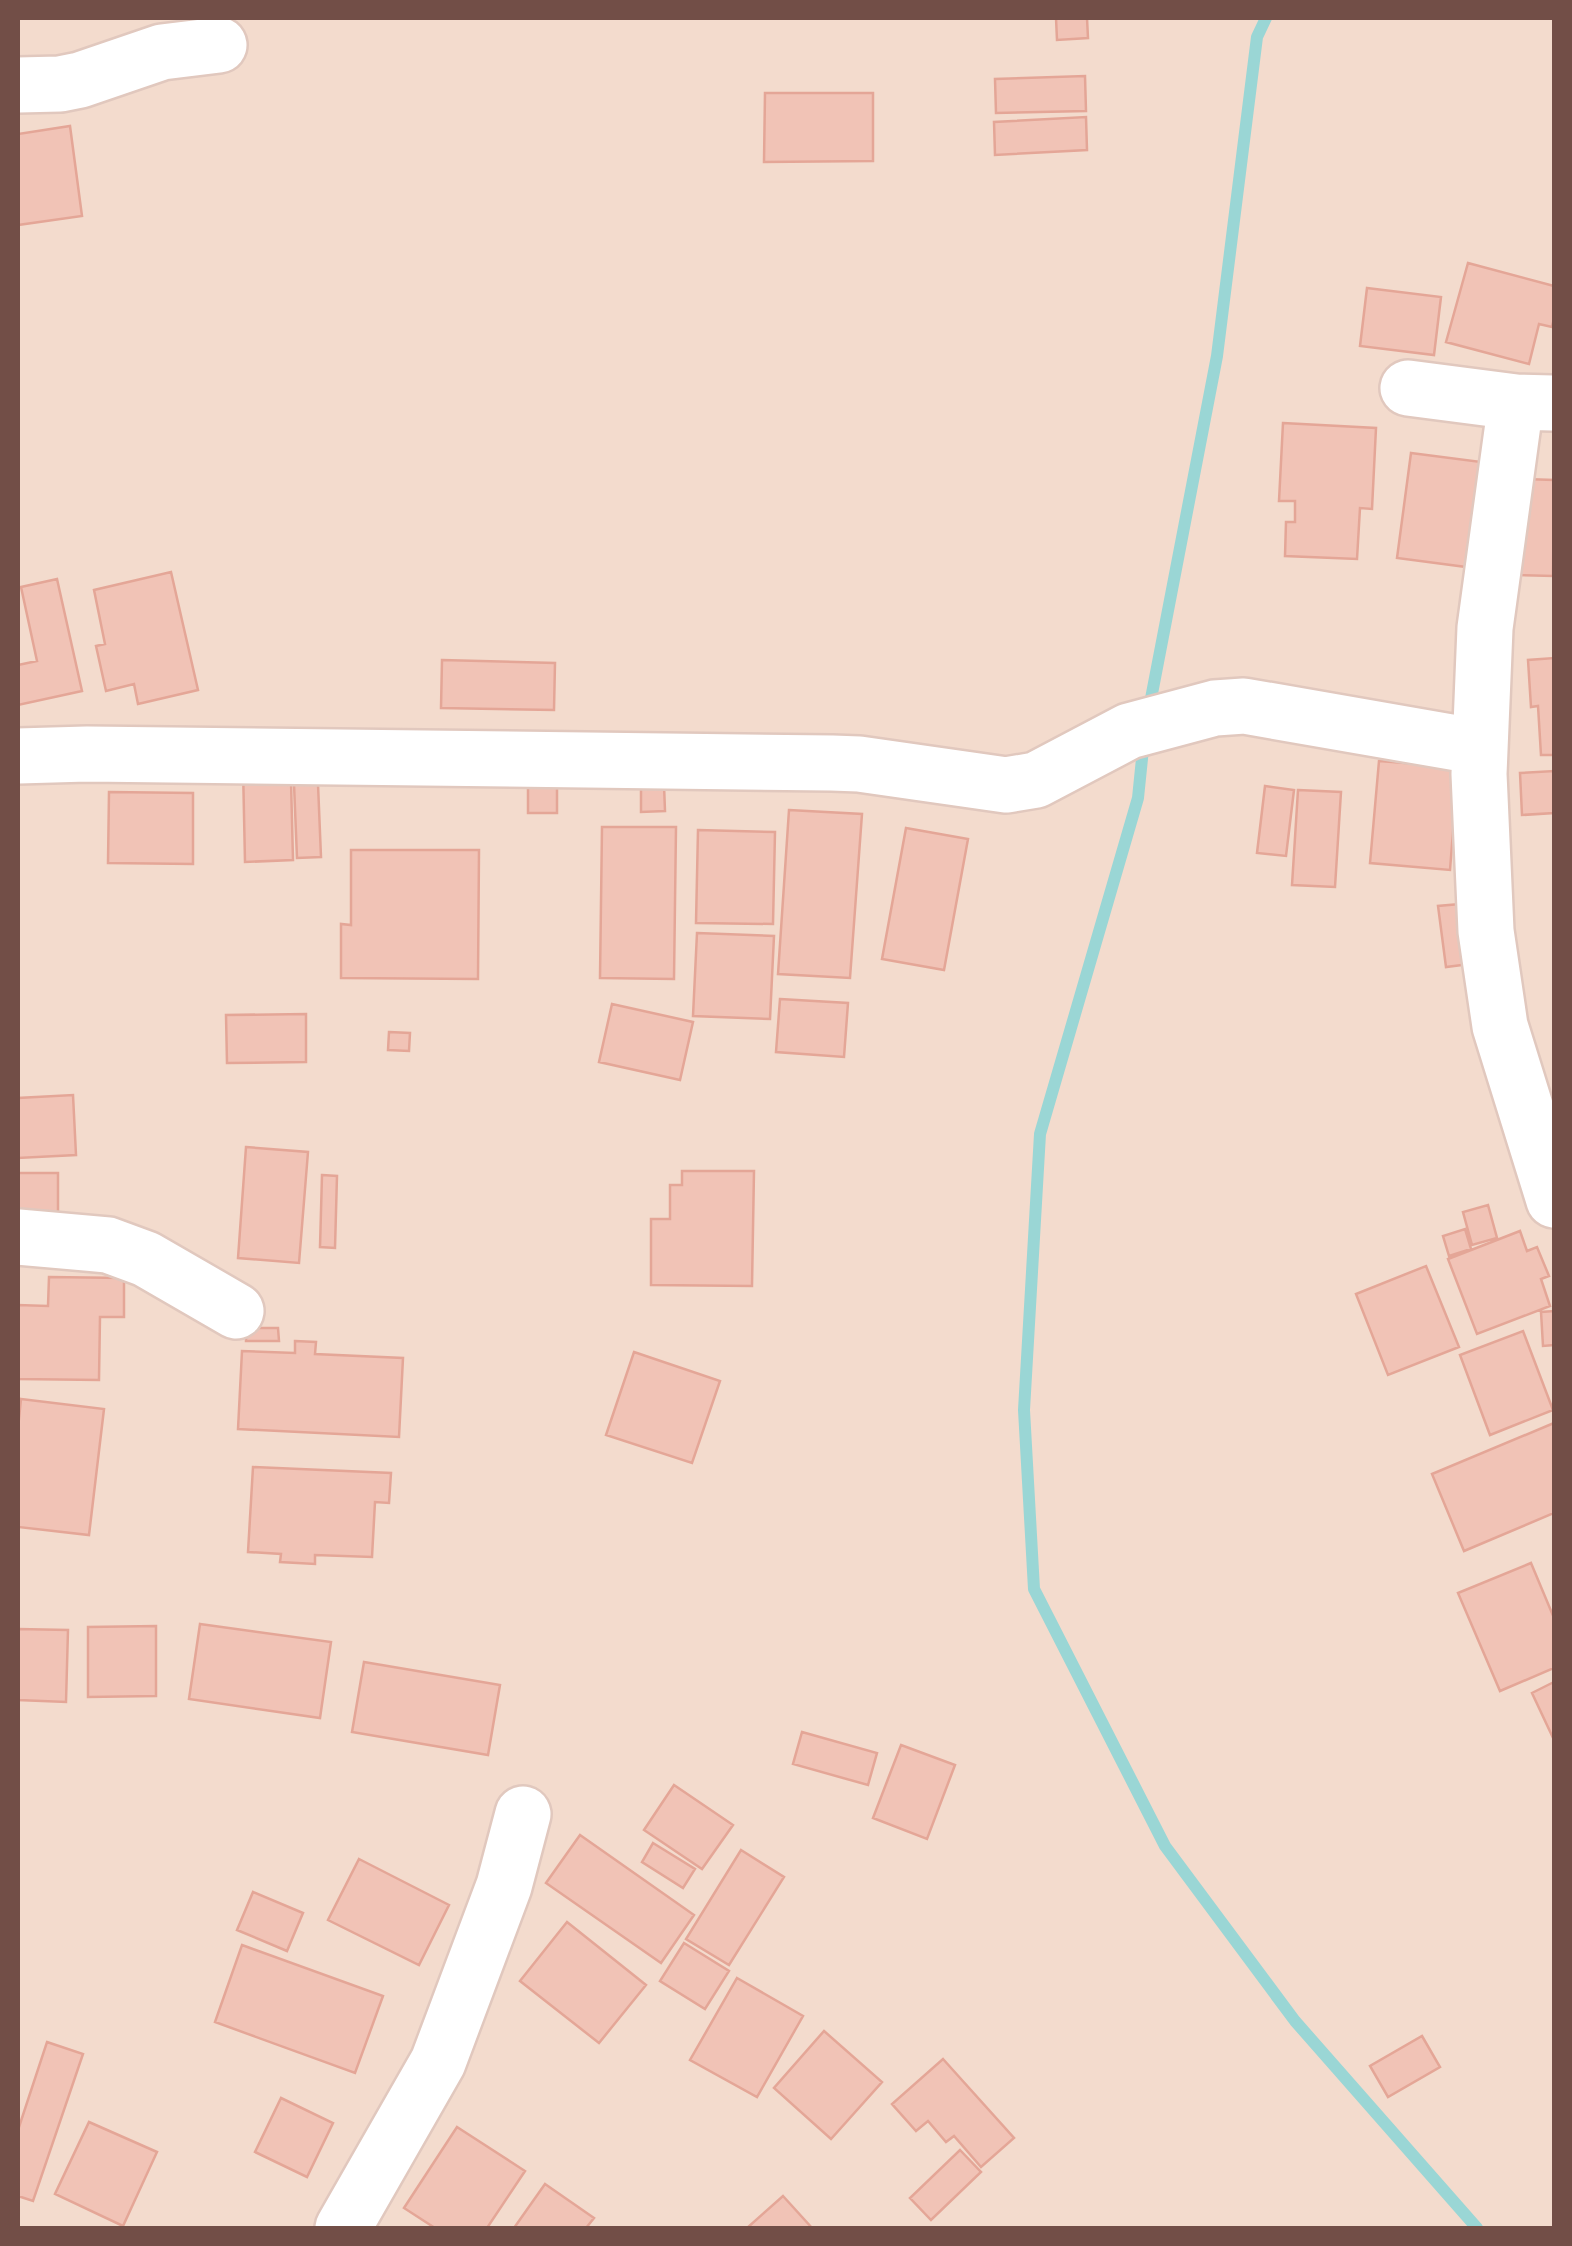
<svg xmlns="http://www.w3.org/2000/svg" width="1572" height="2246" font-family="'PT Sans',sans-serif">
<style>
.residential{fill:#f3dbcd}
.lines{fill:none;stroke-linecap:round;stroke-linejoin:round}
.stream{stroke:#9ad6d5;stroke-width:12}
.building{fill:#f1c3b6;stroke:#e4a697;stroke-width:2.5}
.minor-casing{stroke:#e1c8be;stroke-width:60}
.minor{stroke:#fff;stroke-width:55}
</style>
<rect width="100%" height="100%" fill="#fcebdf"/>
<path class="residential" d="M18 18H1554V2228H18Z"/>
<g class="lines">
<path class="stream" d="M1149 709 1217 356 1257 37 1266 18
M1144 739 1138 798 1040 1134 1024 1410 1034 1589 1165 1846 1295 2021 1477 2228"/>
</g>
<path class="building" d="M1056 18H1087L1088 38 1057 40Z
M1085 76 1086 111 996 113 995 79Z
M765 93H873V161L764 162Z
M1086 117 1087 150 995 155 994 122Z
M70 126 82 216 18 225V134Z
M1468 263 1554 286V318L1552 327 1539 324 1529 364 1446 342Z
M1367 288 1441 297 1434 355 1360 346Z
M1283 423 1376 428 1372 509 1360 508 1357 559 1285 556 1286 522H1295V501H1279Z
M1411 453 1489 463 1474 568 1397 558Z
M1524 479 1554 480 1553 576 1519 575Z
M171 572 198 690 138 704 134 684 106 691 96 646 105 644 94 590Z
M57 579 82 691 18 705V665L37 661 21 587Z
M1554 658V755H1541L1538 706 1531 707 1528 660Z
M442 660 555 663 554 710 441 708Z
M1379 761 1458 767 1450 870 1370 863Z
M243 767 291 781 293 860 245 862Z
M1554 771V813L1522 815 1520 773Z
M294 784H318L321 857 297 858Z
M528 784H557V813H528Z
M664 785 665 811 641 812V786Z
M1265 786 1294 790 1286 856 1257 853Z
M1298 790 1341 792 1335 887 1292 885Z
M109 792 193 793V864L108 863Z
M789 810 862 814 850 978 778 974Z
M602 827H676L674 979 600 978Z
M906 828 968 839 944 970 882 959Z
M698 830 775 832 773 924 696 923Z
M351 850H479L478 979 341 978V924L351 925Z
M1471 903 1478 963 1446 967 1438 906Z
M697 933 774 936 770 1019 693 1016Z
M780 999 848 1003 844 1057 776 1052Z
M612 1004 693 1022 680 1080 599 1062Z
M306 1014V1062L227 1063 226 1015Z
M389 1032 410 1033 409 1051 388 1050Z
M73 1095 76 1155 18 1158V1098Z
M246 1147 308 1152 299 1263 238 1258Z
M682 1171H754L752 1286 651 1285V1219H670V1185H682Z
M18 1173H58V1225L18 1226Z
M322 1175 337 1176 335 1248 320 1247Z
M1488 1205 1497 1238 1472 1245 1463 1212Z
M1465 1229 1471 1249 1449 1256 1443 1236Z
M1520 1231 1527 1251 1537 1247 1549 1276 1541 1279 1550 1306 1477 1334 1448 1259Z
M1426 1266 1459 1347 1388 1375 1356 1294Z
M49 1277 124 1278V1317H100L99 1380 18 1379V1305L48 1306Z
M1554 1311V1345L1543 1346 1541 1312Z
M246 1328H278L279 1341H246Z
M1523 1331 1553 1410 1490 1435 1460 1355Z
M295 1341 316 1342 315 1354 403 1358 399 1437 238 1429 242 1351 295 1353Z
M634 1352 720 1381 692 1463 606 1435Z
M21 1399 104 1409 89 1535 18 1527V1428Z
M1554 1423V1513L1464 1551 1432 1474Z
M253 1467 391 1473 389 1503 375 1502 372 1557 315 1555V1564L280 1562 281 1554 248 1552Z
M1531 1563 1554 1618V1668L1500 1691 1458 1593Z
M200 1624 331 1642 320 1718 189 1699Z
M156 1626V1696L88 1697V1627Z
M18 1629 68 1630 66 1702 18 1700Z
M364 1662 500 1685 488 1755 352 1732Z
M1554 1682V1740L1532 1693Z
M802 1732 877 1753 868 1785 793 1764Z
M901 1745 955 1765 927 1839 873 1818Z
M674 1785 733 1825 702 1869 644 1830Z
M580 1835 694 1915 661 1963 546 1883Z
M653 1843 695 1869 683 1888 642 1862Z
M741 1850 784 1877 729 1965 686 1939Z
M359 1859 449 1905 419 1965 328 1920Z
M253 1892 303 1913 287 1951 237 1930Z
M567 1922 646 1985 599 2043 520 1981Z
M684 1943 729 1971 705 2009 660 1981Z
M242 1945 383 1996 355 2073 215 2022Z
M737 1978 803 2016 757 2097 690 2060Z
M824 2031 882 2082 831 2139 774 2088Z
M1422 2036 1440 2067 1388 2097 1370 2066Z
M47 2042 83 2054 33 2201 18 2196V2130Z
M943 2059 1014 2138 981 2167 954 2136 946 2142 928 2121 916 2131 892 2104Z
M281 2098 333 2123 307 2177 255 2152Z
M89 2122 157 2152 123 2226 55 2194Z
M457 2127 525 2171 487 2228H435L404 2208Z
M960 2150 981 2172 931 2220 910 2198Z
M545 2184 594 2218 586 2228H514Z
M783 2196 812 2228H747Z"/>
<g class="lines">
<g class="minor-casing">
<path id="minor" d="M18 85 60 84 80 80 162 52 219 45
M1408 388 1516 402 1552 403
M1516 402 1485 628 1479 774 1486 931 1500 1026 1554 1200
M18 756 87 754 832 763 859 764 1006 785 1036 780 1129 731 1215 708 1244 706 1480 747
M18 1237 108 1245 146 1259 236 1311
M343 2228 438 2062 504 1886 523 1814"/>
</g>
<use href="#minor" class="minor"/>
</g>
<rect width="1572" height="2246" fill="none" stroke="#724e47" stroke-width="40"/>
</svg>
